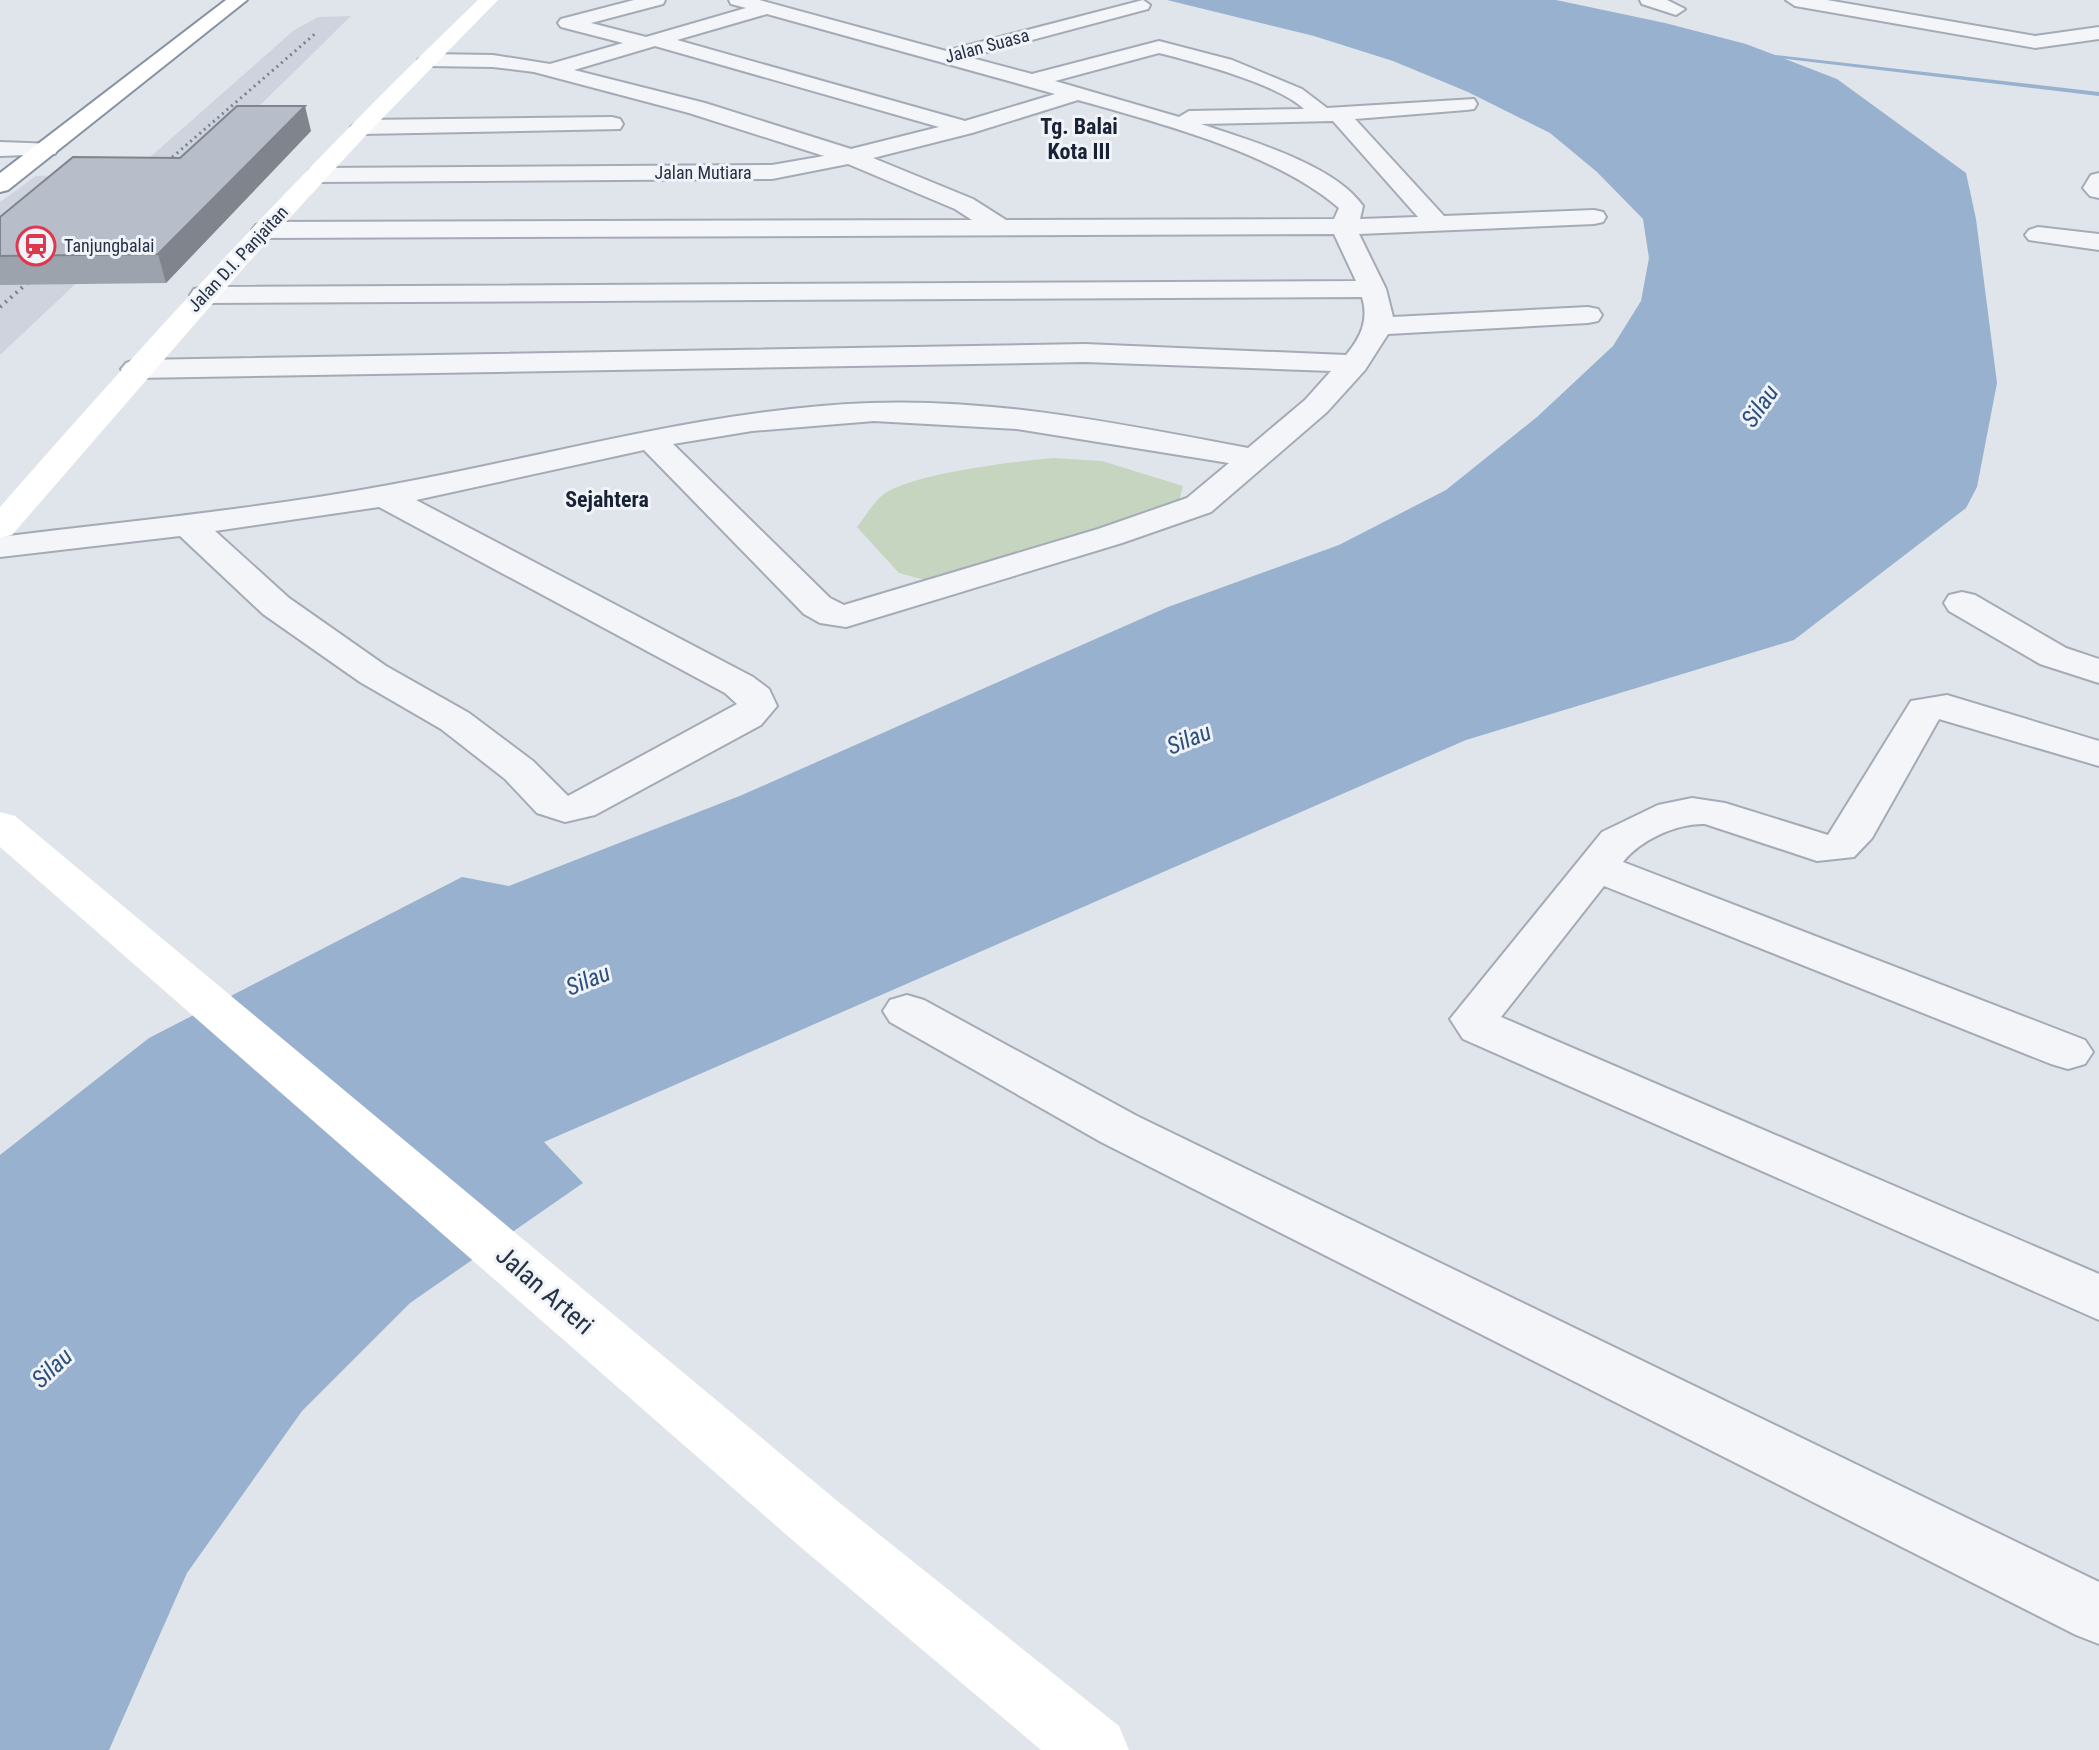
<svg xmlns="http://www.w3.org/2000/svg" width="2099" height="1750" font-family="'Roboto Condensed',sans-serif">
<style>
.built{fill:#ced3dd}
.green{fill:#c5d5c0}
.water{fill:#97b1ce}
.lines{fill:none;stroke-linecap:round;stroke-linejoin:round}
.stream{fill:#97b1ce;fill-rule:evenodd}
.street-casing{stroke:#a5abb6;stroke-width:4}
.highway-casing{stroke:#8691a3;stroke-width:4}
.street{fill:#f3f5f8;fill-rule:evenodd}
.secondary{fill:#fff;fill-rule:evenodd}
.highway{fill:#fff;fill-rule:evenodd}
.rail-far1{stroke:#788396;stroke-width:3;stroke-dasharray:2 4;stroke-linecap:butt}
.rail{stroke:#788396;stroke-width:4;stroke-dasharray:2 5;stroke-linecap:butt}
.wall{fill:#9da3ad}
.shaded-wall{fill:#80848d}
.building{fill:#b7bdc9;stroke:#80848d;stroke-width:2}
.labels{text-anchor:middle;stroke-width:6;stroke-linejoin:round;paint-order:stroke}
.far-street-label{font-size:18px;fill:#273144;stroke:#f0f3f8}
.far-poi-label{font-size:18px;fill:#273144;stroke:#f0f3f8;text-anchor:start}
.far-quarter-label{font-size:22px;font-weight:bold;fill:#192235;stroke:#f0f3f8}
.water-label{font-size:24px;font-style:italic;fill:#2c4f7c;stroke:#f0f3f8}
.near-street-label{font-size:26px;fill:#273144;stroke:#f0f3f8}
</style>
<rect width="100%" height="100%" fill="#e0e4eb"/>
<path class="built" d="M351 16 137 226 0 355V202L36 176 132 173 293 31 318 17Z"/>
<path class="green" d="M1053 458 1102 461 1183 486 1178 505 932 582 899 573 857 527C865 517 874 501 884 494 915 473 1013 462 1053 458Z"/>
<path class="water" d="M1167 0H1556L1665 23 1746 44 1837 79 1966 173 1976 219 1997 383 1977 487 1966 508 1794 640 1466 740 544 1142 583 1183 410 1303 302 1411 187 1573 109 1750H0V1155L149 1038 462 877 509 886 742 795 1168 607 1339 545 1446 490 1537 417 1613 346 1641 301 1649 258 1643 219 1597 172 1550 133 1468 92 1393 61 1314 36Z"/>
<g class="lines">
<path class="stream" d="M1758 53 2099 92V96L1760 56Z"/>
<g class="street-casing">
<path id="street" d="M634 0H665L663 4 591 23 646 37 746 8 731 4 729 0H759L946 51 1143 0 1150 5 1148 9 968 57 1032 74 1159 41 1232 60 1302 89 1327 108 1474 99 1477 104 1474 109 1466 110 1355 119 1444 216 1594 210 1603 212 1606 217 1603 222 1594 224 1359 234 1386 289 1393 317 1588 307 1598 309 1602 315 1598 321 1588 323 1388 334 1365 370 1327 412 1211 512 1122 543 846 627 820 623 804 614 644 450 416 500 753 677 769 689 777 706 761 725 595 815 565 822 537 813 505 779 441 729 360 682 263 614 180 536 0 557V537C130 521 260 509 389 485 550 456 707 409 870 403 997 398 1124 425 1248 448L1305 400 1331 371 1085 362 136 378 126 375 121 369 126 363 136 360 1085 344 1346 355C1361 337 1369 320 1362 297L204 303 194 301 190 295 194 289 204 287 1356 281 1334 234 265 238 256 235 252 230 256 225 265 222 972 220 955 209 848 164 772 179 318 182 310 180 306 175 310 170 318 168 772 165 824 156 689 113 534 72 493 67 428 66 418 60 428 54 493 55 550 64 623 43 561 27 558 23 561 19ZM767 14 1023 85 1055 94 965 121 677 40ZM655 46 939 127 851 149 705 103 574 70ZM1159 53C1195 62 1278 84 1304 109L1189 111 1179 117 1055 81ZM1078 100C1159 123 1276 153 1339 208L1334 219 1006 220 973 199 873 158 972 133ZM1333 121 1418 217 1360 219 1363 206C1334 164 1248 140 1201 124ZM874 421 1017 429 1229 463 1187 498 1098 529 844 605 830 598 673 444 752 431ZM379 507 725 693 737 704 568 796 533 761 469 713 386 666 289 598 215 531Z
M1640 0H1667L1685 9 1676 15 1642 4Z
M1786 0H1827L2035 36 2099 27V39L2035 48 1795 6Z
M612 117 620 119 623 124 620 129 362 134 351 127 362 120Z
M0 142 55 144 58 149 55 154 0 156Z
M2099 173V198L2090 196 2083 188 2091 175Z
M2038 227 2099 234V250L2029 240 2025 235 2029 230Z
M1962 592 1975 595 2066 648 2099 659V683L2040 664 1949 611 1944 603 1949 595Z
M1947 695 2099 741V766L1939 719 1872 838 1854 857 1817 861 1705 824C1677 823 1640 840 1623 862L2085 1040 2093 1052 2085 1064 2068 1069 2051 1064 1604 886 1501 1017 2099 1274V1320L1463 1039 1450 1019 1602 832 1658 805 1692 798 1725 803 1828 835 1911 701Z
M907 995 924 1000 1137 1116 2099 1582V1644L2076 1635 1101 1142 890 1022 883 1011 890 1000Z"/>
</g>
<g class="highway-casing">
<path id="highway" d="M226 0H247L8 190 0 192V173Z"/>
</g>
<use href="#street" class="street"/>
<path class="secondary" d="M478 0H498L369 132 247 264 12 535 0 538V507C153 332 310 161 478 0Z
M0 812 15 816 841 1504 1119 1726 1129 1750H1041L797 1544 0 847Z"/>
<use href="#highway" class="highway"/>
<path class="rail-far1" d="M154 173 316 33"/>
<path class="rail" d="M0 307 42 270"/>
</g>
<path class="wall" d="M311 131 166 283 0 285V217L180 158Z"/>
<path class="shaded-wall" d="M305 106 311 131 166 283 158 254Z"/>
<path class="building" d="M237 106H305L158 254 0 256V217L73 157 180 158Z"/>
<defs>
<g id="station-ring" transform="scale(2)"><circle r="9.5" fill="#f0f3f8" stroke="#dd384e" stroke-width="1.5"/><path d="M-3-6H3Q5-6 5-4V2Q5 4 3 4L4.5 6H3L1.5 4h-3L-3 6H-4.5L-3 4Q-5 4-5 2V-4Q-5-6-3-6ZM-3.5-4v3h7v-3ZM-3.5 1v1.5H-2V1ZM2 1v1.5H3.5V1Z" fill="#dd384e"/></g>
</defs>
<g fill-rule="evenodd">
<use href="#station-ring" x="36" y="246"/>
</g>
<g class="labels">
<g class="far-street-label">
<text transform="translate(987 46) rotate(-15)" y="6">Jalan Suasa</text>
<text x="703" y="179">Jalan Mutiara</text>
<text transform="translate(238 259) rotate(-47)" y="6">Jalan D.I. Panjaitan</text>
</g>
<g class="far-poi-label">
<text x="64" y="252">Tanjungbalai</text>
</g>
<g class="far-quarter-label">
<text x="1079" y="134">Tg. Balai<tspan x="1079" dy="25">Kota III</tspan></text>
<text x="607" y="507">Sejahtera</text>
</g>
<g class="water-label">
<text transform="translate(1760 406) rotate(-55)" y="8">Silau</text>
<text transform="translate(1189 739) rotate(-22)" y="8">Silau</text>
<text transform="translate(588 980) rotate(-22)" y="8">Silau</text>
<text transform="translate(52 1368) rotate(-43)" y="8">Silau</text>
</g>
<g class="near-street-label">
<text transform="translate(545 1290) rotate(41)" y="9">Jalan Arteri</text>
</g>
</g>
</svg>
